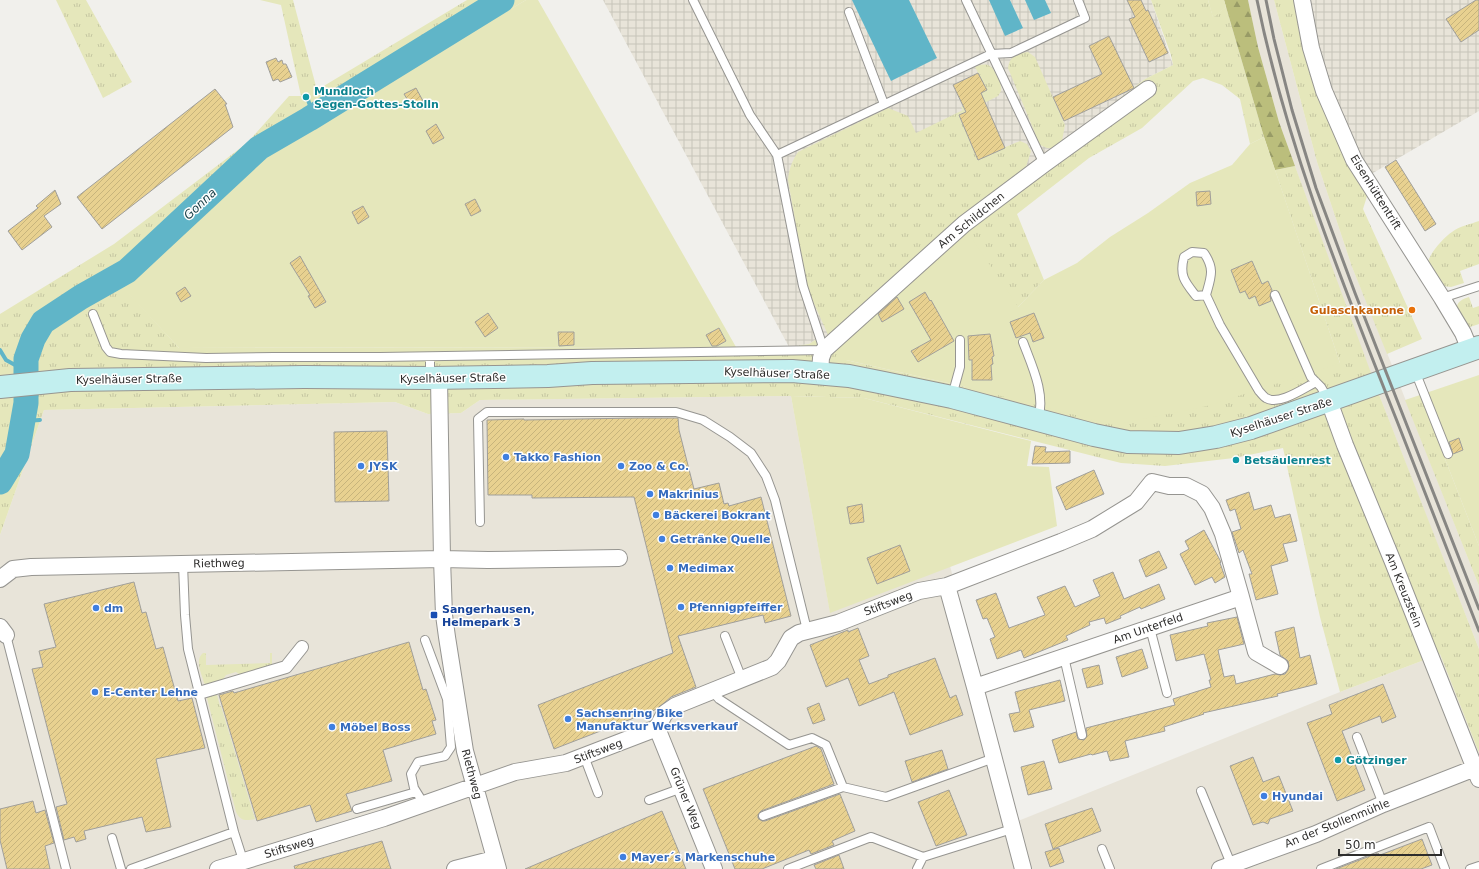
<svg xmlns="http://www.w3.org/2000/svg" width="1479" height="869" font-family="'DejaVu Sans',sans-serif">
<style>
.built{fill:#e8e4d9}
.industrial{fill:url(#industrial-grid)}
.grass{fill:url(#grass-tufts)}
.forest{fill:url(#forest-firs)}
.garden{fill:#e5e7bb}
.water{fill:#60b5c8}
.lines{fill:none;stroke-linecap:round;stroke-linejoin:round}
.stream{stroke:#60b5c8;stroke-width:4}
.river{stroke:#60b5c8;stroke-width:25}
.building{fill:url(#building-hatch);stroke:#a09f9b}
.service-casing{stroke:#969591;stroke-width:10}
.pedestrian-casing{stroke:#969591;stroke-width:14}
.minor-casing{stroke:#969591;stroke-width:18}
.secondary-casing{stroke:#969591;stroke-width:24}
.service{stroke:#fff;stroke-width:8}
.pedestrian{stroke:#fff;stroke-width:12}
.minor{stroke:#fff;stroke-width:16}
.secondary{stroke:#c2efef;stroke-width:22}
.rail{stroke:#878683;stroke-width:3}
.culture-dot{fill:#0f9aa8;stroke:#fff;stroke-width:1.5}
.food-dot{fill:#e8710a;stroke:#fff;stroke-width:1.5}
.shop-dot{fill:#3f7fe0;stroke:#fff;stroke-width:1.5}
.transit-dot{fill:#1a4fb4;stroke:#fff;stroke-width:1.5}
.labels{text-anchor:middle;stroke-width:3;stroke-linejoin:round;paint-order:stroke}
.culture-label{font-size:11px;font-weight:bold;fill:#0d838f;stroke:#fff;text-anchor:start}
.street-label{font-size:11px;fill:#2e2d2c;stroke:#fff}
.food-label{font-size:11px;font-weight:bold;fill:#c56008;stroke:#fff;text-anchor:end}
.shop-label{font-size:11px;font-weight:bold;fill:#366cbe;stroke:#fff;text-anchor:start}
.transit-label{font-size:11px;font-weight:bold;fill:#164399;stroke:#fff;text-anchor:start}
.water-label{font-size:12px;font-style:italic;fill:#163e47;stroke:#fff}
</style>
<defs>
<pattern id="industrial-grid" width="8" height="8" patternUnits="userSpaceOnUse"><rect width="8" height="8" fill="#e8e4d9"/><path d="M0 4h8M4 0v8" fill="none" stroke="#c7c4ba"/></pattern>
<pattern id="grass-tufts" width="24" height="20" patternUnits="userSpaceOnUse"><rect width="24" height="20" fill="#e5e7bb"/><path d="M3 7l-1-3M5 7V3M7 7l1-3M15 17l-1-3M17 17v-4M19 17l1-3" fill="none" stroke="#c5c6a1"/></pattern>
<pattern id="forest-firs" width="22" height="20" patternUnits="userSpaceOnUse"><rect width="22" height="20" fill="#bbbe7c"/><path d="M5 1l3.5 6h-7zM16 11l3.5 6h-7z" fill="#989b66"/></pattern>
<pattern id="building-hatch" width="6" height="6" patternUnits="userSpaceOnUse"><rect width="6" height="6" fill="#e8d190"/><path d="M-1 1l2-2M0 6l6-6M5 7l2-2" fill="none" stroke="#c7b47c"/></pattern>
</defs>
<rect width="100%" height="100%" fill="#f1f0ec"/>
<path class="built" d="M1248 0H1274L1317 162 1352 267 1378 330 1479 586V649L1425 513 1357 338 1279 122 1258 47Z
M791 396 830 612 950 566 1018 821 1340 692 1440 654 1479 753V869H0V535L44 410 395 402 428 414 461 413 480 400Z"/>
<path class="industrial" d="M603 0H1151L1173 65 1145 79 1023 174 829 337 815 340 809 344 789 347Z
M1296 0H1479V111L1361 180 1326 117 1316 94Z"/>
<path class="grass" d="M56 0H86L132 82 103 98Z
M260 0H293L317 90 467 0H526L266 154 124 288 179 348 789 347 809 344 815 340 829 337 807 288 788 180C789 169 792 161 798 152L888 108 908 116 916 133 963 110 961 107 968 104 967 100 987 90 975 67C979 65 983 64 988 65 995 68 1002 83 1001 90 1001 92 999 94 998 96L959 116 978 159 1020 141 1027 144 1031 151 1024 173 1145 79 1173 65 1171 55 1151 0H1208L1213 17 1226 7 1264 137 1250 144 1240 99 1222 85 1203 78 1193 81 1142 128 1089 158 1017 214 1044 280 1018 307 846 360 966 387 1340 363 1275 170 1295 166 1378 392 1479 649V753L1440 654 1340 692 1320 617 1283 448 1234 458 1165 466 1121 463 864 398 791 396 480 400 461 413 428 414 395 402 44 410 0 535V314L114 244 247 143 289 96H301L281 5Z
M1274 0H1296L1316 94 1326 117 1368 193 1363 209 1422 339 1387 354 1352 267 1317 162Z
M1028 52 1035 57 1065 125 1062 141 1054 148H1047L1040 145 1008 68C1009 57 1017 53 1028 52Z
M1479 221V264L1460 271 1464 283 1451 287 1443 286 1428 262C1430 253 1444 237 1452 232 1459 226 1471 224 1479 221Z
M1469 297 1473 308 1479 306V324L1467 328 1457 308C1457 301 1463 299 1469 297Z
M1420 395 1479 546V586L1405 400Z
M203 653H206V665L270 663V653H272V665L242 676 236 672 226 675 222 681 207 686 204 683C202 674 194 660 203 653Z
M216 691 220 706H221L255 819C246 821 240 821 236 812L206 694Z"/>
<path class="forest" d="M1224 0H1248L1258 47 1279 122 1295 166 1275 170 1264 137Z"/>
<path class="garden" d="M526 0H538L736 347 179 348 123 288 266 154Z
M1208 0H1224L1226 7 1213 18Z
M1264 137 1340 363 1207 406 1114 425 966 387 846 360 836 347 967 231 1018 307 1044 280 1077 263 1110 237 1148 213 1190 183 1232 165 1250 144Z
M1479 375V546L1420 395Z
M791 396 864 398 1031 441 1027 466 1049 467 1057 526 830 613Z"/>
<path class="water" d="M852 0H909L937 58 891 81Z
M989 0H1010L1023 28 1005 36Z
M1025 0H1045L1051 13 1034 20Z"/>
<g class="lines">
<path class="stream" d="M307 97 314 117
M0 350 6 360 26 371
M23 421 40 420"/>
<path class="river" d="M0 482 17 454 26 403V359L33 339 43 322 81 297 127 271 259 148 309 119 502 0"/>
</g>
<path class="building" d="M1127 0H1141L1146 11 1148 10 1168 53 1149 62 1129 19 1135 17Z
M1476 0H1479V30L1461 42 1446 19Z
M1109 36 1134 88 1064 121 1053 97 1102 74 1089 46Z
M276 58 278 62 282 60 283 64H286L292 77 280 82 278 79 273 81 266 62Z
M978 73 987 90 981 93 1005 148 978 160 959 115 966 112 953 85Z
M416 88 423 101 412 107 404 94Z
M215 89 227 104H225L233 127 102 229 77 197Z
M436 124 444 138 433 144 426 131Z
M1396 160 1436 224 1425 231 1385 167Z
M55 190 61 204 44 216 52 227 22 250 8 231 38 208 36 206Z
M1210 191 1211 204 1197 206 1196 192Z
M475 199 481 211 471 216 465 204Z
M363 206 369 217 358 224 352 212Z
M300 256 326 302 315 308 308 296 310 295 290 263Z
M1252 261 1262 284 1268 281 1272 290 1270 295 1271 301 1259 306 1255 296 1249 299 1245 291 1240 293 1231 270Z
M185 287 191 296 181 302 176 293Z
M925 292 930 301 931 300 954 341 918 362 911 351 931 340 909 302Z
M897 297 904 309 882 322 878 314Z
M488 313 498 328 485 337 475 322Z
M1034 313 1044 338 1033 342 1030 333 1016 338 1010 322Z
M719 328 726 341 717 346H712L706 335Z
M558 332H574V345L559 346Z
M990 334 994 356 992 357 993 364 991 365 992 380H972V360H969L968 336Z
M636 418H678L679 430 694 489 719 483 724 504 728 503 729 506 761 497 791 616 765 623 763 615 678 636 696 687 671 697 657 709 554 749 538 705 673 653 634 497 532 498V495H488L487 420 524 419V420Z
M387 431 389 501 335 502 334 432Z
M1459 438 1463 450 1453 454 1449 442Z
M1035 446 1046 447 1045 452 1070 451V463L1032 464Z
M1094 470 1104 494 1066 510 1056 487Z
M1249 492 1254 510 1271 505 1275 518 1290 514 1297 541 1283 544 1288 561 1271 566 1278 594 1256 600 1249 574H1252L1243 550 1239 553 1232 532 1241 529 1235 509 1230 511 1226 500Z
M862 504 864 522 850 524 847 507Z
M1204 530 1221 562 1220 563 1225 577 1215 583 1212 577 1195 585 1180 554 1189 549 1185 541Z
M900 545 910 571 877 584 867 558Z
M1159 551 1167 568 1146 577 1139 560Z
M1113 572 1124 599 1159 584 1165 599 1141 609 1140 607 1120 616 1121 618 1106 624 1104 618 1089 622 1090 625 1066 636 1068 640 1024 658 1021 650 997 659 990 639 995 637 987 618 983 619 976 600 996 593 1009 628 1045 615 1037 597 1065 586 1075 607 1100 596 1093 580Z
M134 582 142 613 146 612 156 649 163 647 178 701 192 698 205 748 156 759 171 827 146 832 142 817 84 831 86 839 76 842 74 837 64 840 56 807 67 804 32 669 43 667 39 651 56 647 44 604Z
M1237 617 1244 644 1218 650 1224 677 1234 675 1236 684 1275 674 1280 675 1285 674 1288 670 1289 666 1288 661 1280 655 1275 632 1294 627 1300 658 1310 655 1317 684 1277 694 1278 696 1203 713 1204 714 1164 727 1165 731 1125 741 1129 757 1110 761 1107 751 1092 755 1091 754 1059 763 1052 740 1076 732 1078 739 1084 740 1087 736 1086 728 1175 705 1173 699 1211 687 1209 680H1211L1204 654 1176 661 1170 635 1208 626 1207 623Z
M858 628 869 656 859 660 869 684 888 677V675L935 658 950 698 956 695 963 715 910 735 894 692 859 706 848 678 826 687 810 645 848 630V632Z
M409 642 423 690 426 689 436 720 432 721 436 734 383 750 392 781 346 794 352 811 316 822 310 805 257 821 219 695 233 691 234 693Z
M1142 649 1148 668 1122 677 1116 657Z
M1099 665 1103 684 1087 688 1082 669Z
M1060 680 1065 701 1029 710 1034 727 1014 732 1009 714 1020 712 1015 692Z
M1383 684 1396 717 1382 723 1380 716 1342 731 1365 790 1337 801 1307 723 1332 714 1329 705Z
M819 703 825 720 813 724 807 708Z
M816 746 821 749 834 784 761 811 758 815V818L762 821H765L840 794 855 831 832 841 834 845 811 854 809 850 762 869H735L703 789Z
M942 750 948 769 912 782 905 761Z
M1253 757 1263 782 1279 776 1293 811 1270 819 1268 824 1263 822 1253 825 1230 766Z
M1044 761 1052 789 1028 795 1021 767Z
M949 790 967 835 936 846 918 802Z
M33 801 36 813 45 810 54 843 45 846 50 869H7L0 840V809Z
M1092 808 1101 831 1053 849 1045 824Z
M662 811 686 869H525Z
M1422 839 1432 865 1421 869H1336L1378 853 1380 855Z
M382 841 391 869H295L294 866Z
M1059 848 1064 862 1050 867 1045 852Z
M839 855 844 869H816L814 865Z"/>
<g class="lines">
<g class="service-casing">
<path id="service" d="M966 0 1044 164
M849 12 884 104
M777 155 991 54 1011 53 1085 18 1078 0
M1206 295 1196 296C1185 282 1179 276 1184 257L1192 252 1204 253C1215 269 1211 277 1206 295L1220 325 1259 391C1261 393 1264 397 1266 398 1279 406 1304 388 1316 382
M1275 295 1311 377 1321 387 1328 399
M1442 298 1479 286
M93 314 106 347 110 352 121 354 206 358 274 357H380L824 350 803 286 777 155 750 115 693 0
M1023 342C1032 366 1046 394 1038 420
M1415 371 1448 454
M430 378V357
M952 396 960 367V340
M480 522 478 419 487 412H676L703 420 730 437 751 453 766 476 775 500 807 630
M183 564 185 615 188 649 234 832 243 860
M1150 628 1167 693
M6 635 66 869
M725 636 742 679
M425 640 447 699H451
M1064 657 1082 735
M712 691 719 699 789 745 812 738 826 745 843 787 886 797 994 758
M1357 737 1383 804
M584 756 598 793
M1201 791 1231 864
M649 800 682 788
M424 804 414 788 411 774 418 762 445 756 451 747 447 699
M357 809 416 792
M763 816 843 787
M112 838 121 869
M1102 849 1110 869
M131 869 234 832
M788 869 871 837 923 857
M917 869 923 857 1012 829
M1321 869 1429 827 1445 869
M1470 869 1479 866"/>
</g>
<g class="pedestrian-casing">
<path id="pedestrian" d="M199 693 286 667 302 647"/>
</g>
<g class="minor-casing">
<path id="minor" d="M1302 0 1311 48 1324 91 1354 160 1442 298 1463 333 1470 350
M820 373 821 358 824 350 964 224 1044 164 1148 89
M439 378 442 559 444 615 447 637 465 751 498 869
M1329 401 1345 445 1393 562 1479 779
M0 579 13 569 31 567 442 559 488 560 619 558
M947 586 975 687 1023 869
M0 627 6 635
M975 687 1241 597 1256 652 1280 666
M657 728 714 869
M218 869 384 818 515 772 566 763 657 728 665 713 675 706 772 667 778 661 791 638 799 633 838 623 919 591 947 586 1061 542 1092 529 1136 502 1152 482 1169 486H1186L1202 494 1212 508 1223 534 1241 597
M455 869 494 859
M1220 869 1316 834 1383 804 1475 768"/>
</g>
<g class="secondary-casing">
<path id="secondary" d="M0 387 70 380 304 377 430 378 548 376 592 373 792 371 849 376 884 383 952 397 1094 435 1128 442 1179 443 1216 437 1251 428 1479 347"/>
</g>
<use href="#service" class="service"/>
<use href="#pedestrian" class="pedestrian"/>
<use href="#minor" class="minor"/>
<use href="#secondary" class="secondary"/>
<path class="rail" d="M1257 0C1287 147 1342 282 1397 421 1424 491 1451 561 1479 631
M1266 0 1274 39 1292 110 1316 188 1355 293 1479 609"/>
</g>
<g class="culture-dot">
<circle cx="306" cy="97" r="4"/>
<circle cx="1236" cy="460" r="4"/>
<circle cx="1338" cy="760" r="4"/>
</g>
<circle class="food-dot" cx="1412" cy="310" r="4"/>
<g class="shop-dot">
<circle cx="506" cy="457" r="4"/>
<circle cx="361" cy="466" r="4"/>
<circle cx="621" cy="466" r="4"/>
<circle cx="650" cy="494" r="4"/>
<circle cx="656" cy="515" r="4"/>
<circle cx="662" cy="539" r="4"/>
<circle cx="670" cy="568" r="4"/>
<circle cx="681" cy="607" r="4"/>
<circle cx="96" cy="608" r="4"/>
<circle cx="95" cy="692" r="4"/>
<circle cx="568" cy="719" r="4"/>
<circle cx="332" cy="727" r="4"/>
<circle cx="1264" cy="796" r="4"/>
<circle cx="623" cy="857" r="4"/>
</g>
<rect class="transit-dot" x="430" y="611" width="8" height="8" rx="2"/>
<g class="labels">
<g class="culture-label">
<text x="314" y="95">Mundloch<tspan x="314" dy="13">Segen-Gottes-Stolln</tspan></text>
<text x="1244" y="464">Betsäulenrest</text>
<text x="1346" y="764">Götzinger</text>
</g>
<g class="street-label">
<text transform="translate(1376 192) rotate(58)" y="4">Eisenhüttentrift</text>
<text transform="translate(971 220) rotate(-39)" y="4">Am Schildchen</text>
<text transform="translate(777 373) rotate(2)" y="4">Kyselhäuser Straße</text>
<text transform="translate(453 378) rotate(-1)" y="4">Kyselhäuser Straße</text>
<text transform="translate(129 379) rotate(-1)" y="4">Kyselhäuser Straße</text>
<text transform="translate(1281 417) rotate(-18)" y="4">Kyselhäuser Straße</text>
<text transform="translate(219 563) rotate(-1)" y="4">Riethweg</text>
<text transform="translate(1404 590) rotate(68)" y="4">Am Kreuzstein</text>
<text transform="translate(888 603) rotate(-21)" y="4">Stiftsweg</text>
<text transform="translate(1148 628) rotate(-19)" y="4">Am Unterfeld</text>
<text transform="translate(598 751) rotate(-21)" y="4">Stiftsweg</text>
<text transform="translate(472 774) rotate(75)" y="4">Riethweg</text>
<text transform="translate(686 798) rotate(68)" y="4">Grüner Weg</text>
<text transform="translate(1337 823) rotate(-22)" y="4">An der Stollenmühle</text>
<text transform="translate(289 847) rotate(-17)" y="4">Stiftsweg</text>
</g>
<g class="food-label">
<text x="1404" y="314">Gulaschkanone</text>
</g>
<g class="shop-label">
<text x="514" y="461">Takko Fashion</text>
<text x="369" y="470">JYSK</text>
<text x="629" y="470">Zoo &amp; Co.</text>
<text x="658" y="498">Makrinius</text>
<text x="664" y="519">Bäckerei Bokrant</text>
<text x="670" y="543">Getränke Quelle</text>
<text x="678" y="572">Medimax</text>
<text x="689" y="611">Pfennigpfeiffer</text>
<text x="104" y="612">dm</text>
<text x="103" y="696">E-Center Lehne</text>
<text x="576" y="717">Sachsenring Bike<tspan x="576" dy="13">Manufaktur Werksverkauf</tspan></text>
<text x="340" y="731">Möbel Boss</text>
<text x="1272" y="800">Hyundai</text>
<text x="631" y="861">Mayer´s Markenschuhe</text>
</g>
<g class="transit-label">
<text x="442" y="613">Sangerhausen,<tspan x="442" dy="13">Helmepark 3</tspan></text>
</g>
<g class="water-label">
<text transform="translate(200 204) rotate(-43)" y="4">Gonna</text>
</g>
</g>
<path d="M1339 849v6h102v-6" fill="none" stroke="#2e2d2c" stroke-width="2"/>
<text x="1345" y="849" font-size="12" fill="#2e2d2c" stroke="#ffffff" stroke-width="3" paint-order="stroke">50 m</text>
</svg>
